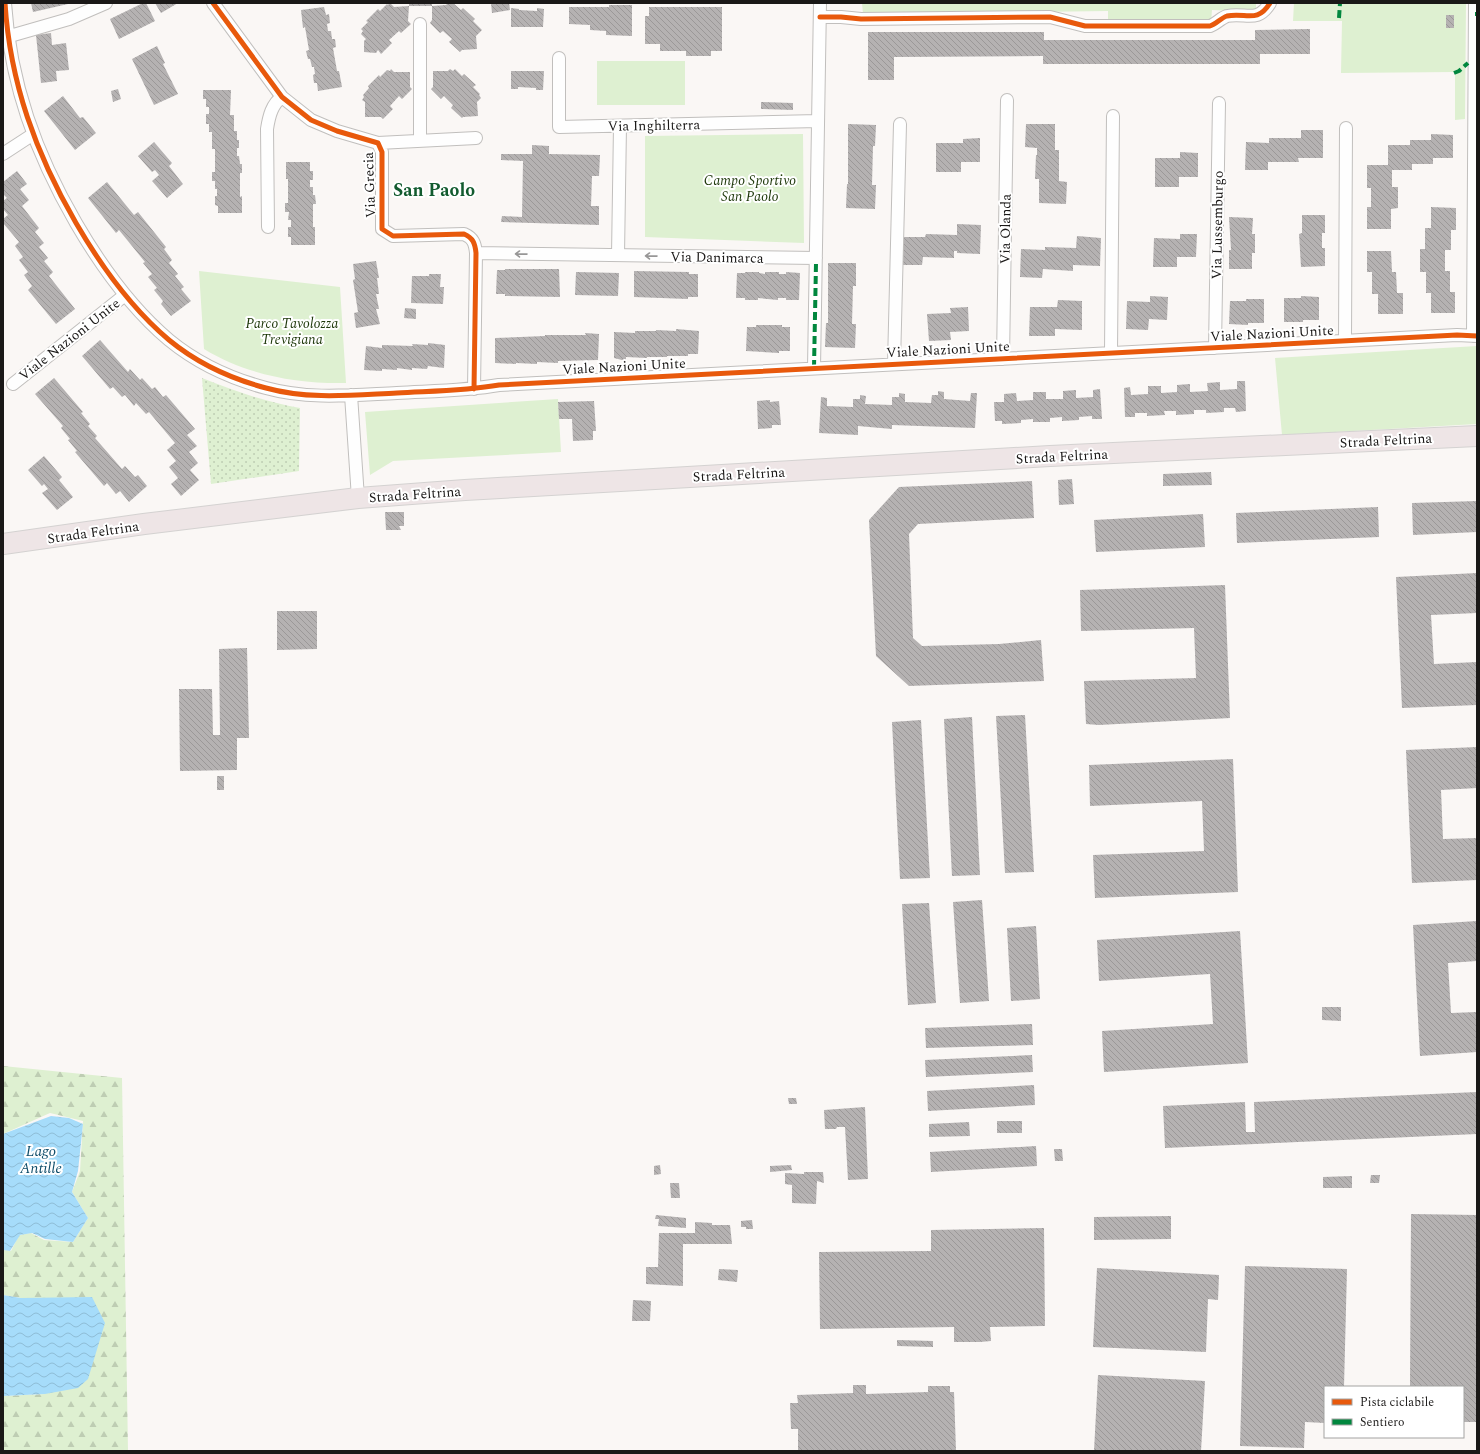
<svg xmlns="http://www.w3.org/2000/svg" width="1480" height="1454" font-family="Spectral,serif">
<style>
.grass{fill:url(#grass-dots)}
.forest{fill:url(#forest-firs)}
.green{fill:#def0d1}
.water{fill:url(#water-waves)}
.building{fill:url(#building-back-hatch)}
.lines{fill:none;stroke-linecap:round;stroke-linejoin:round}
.street-casing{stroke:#c1bfbd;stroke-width:14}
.primary-casing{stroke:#d4d2d1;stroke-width:22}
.street{stroke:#fefefe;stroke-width:12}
.primary{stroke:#eee5e6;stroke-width:20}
.quiet{stroke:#00873e;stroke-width:4;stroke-dasharray:8 4;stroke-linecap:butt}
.cycleway-casing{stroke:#fff;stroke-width:8}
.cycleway{stroke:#e8590c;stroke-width:5}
.oneway{stroke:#979696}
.labels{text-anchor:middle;stroke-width:4;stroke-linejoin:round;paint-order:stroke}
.street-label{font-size:14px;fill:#1a1817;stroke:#fff}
.park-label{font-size:14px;font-style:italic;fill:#1d3709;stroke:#fff}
.water-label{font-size:15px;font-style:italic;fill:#0f4d6a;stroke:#fff}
.district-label{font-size:18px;font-weight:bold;fill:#125b2f;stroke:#fff}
</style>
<defs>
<pattern id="grass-dots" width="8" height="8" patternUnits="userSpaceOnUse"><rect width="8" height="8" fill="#def0d1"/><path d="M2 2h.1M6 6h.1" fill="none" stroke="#becdb3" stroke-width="1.8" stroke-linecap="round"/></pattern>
<pattern id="forest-firs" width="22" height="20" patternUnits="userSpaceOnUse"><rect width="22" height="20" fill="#def0d1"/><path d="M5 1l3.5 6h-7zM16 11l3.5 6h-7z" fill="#becdb3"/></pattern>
<pattern id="water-waves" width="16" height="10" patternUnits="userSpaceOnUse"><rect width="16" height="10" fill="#a6dcfa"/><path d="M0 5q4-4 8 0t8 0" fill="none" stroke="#8ebcd6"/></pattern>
<pattern id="building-back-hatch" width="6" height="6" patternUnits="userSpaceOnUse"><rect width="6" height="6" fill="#b5b2b2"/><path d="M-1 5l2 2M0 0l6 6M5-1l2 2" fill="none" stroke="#9b9898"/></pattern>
</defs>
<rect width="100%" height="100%" fill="#faf7f5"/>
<path class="grass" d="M202 378C234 391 266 402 300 408L299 471 211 484Z"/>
<path class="forest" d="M3 1066 122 1078 128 1451H3V1396L45 1394 21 1298 3 1295V1250L11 1251 19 1235 31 1233 44 1240 73 1242 88 1218 72 1192 80 1171 83 1121 50 1113 3 1134Z"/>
<path class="green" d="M862 3H1256V12L1212 10 1211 23 1108 22V11L863 14Z
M1294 3H1466L1465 119 1455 120V72L1341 73 1342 21H1293Z
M597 61H685V105H597Z
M803 134 804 243 645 237V136Z
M199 271 340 287 346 383C296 384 247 375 204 349Z
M1477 346V424L1282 435 1275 358Z
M558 399 561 452 393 461 370 475 365 412Z"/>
<path class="water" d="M51 1116 69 1118 83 1124 78 1171 72 1192 88 1218 73 1242 45 1239 32 1233 20 1235 10 1251 3 1250V1134Z
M3 1295 21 1298 92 1297 105 1323 88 1379 78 1388 45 1394 3 1396Z"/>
<path class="building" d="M31 3H68V4L33 12Z
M143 3H146L155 21 119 39 110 19Z
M155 3H178L161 13Z
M390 3 394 7 409 6 408 21 411 24 401 33 399 31 389 40 392 43 381 54 378 50 376 53 364 52V41L366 39 361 34 363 31 361 29 368 22 366 21 378 9 380 11 387 4 388 5Z
M409 3H432V6H409Z
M448 3H453L461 10 463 8 475 19 473 21 482 30 476 36 477 49 462 50 460 52 449 42 452 39 443 31 440 33 430 23 432 20V6L446 5Z
M491 3H509L510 10 492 13Z
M609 5H632V36L606 35V31L590 30V25L569 24V7H609Z
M324 7 326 15 329 14 330 23 327 24 328 31H331L332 39H335L336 47 333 48 337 71H339L342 87 318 91 317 83H314L313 75 315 74 314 67H312L310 59H308L306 51 309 50 305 27 303 28 301 10Z
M649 7H722V51H711V56H686V51H660V44H645V16H649Z
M511 8 519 9V10L537 11V8L544 9 543 27H511Z
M1446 15H1454V28H1446Z
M1310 29V54H1260V64H1043V56L894 57V80H868V32H1044V40H1255V30Z
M51 33 52 45 66 43 69 70 56 71 57 81 41 83 36 35Z
M157 46 165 63 163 64 178 94 154 105 132 59Z
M391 69 394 72H410V87L412 89 402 99 399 96 390 106 393 109 383 119 381 117H365V102L362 100 364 97 363 95 369 88 368 86 379 75 380 77 387 70 390 71Z
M450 69 453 71 455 69 462 76 464 74 476 85 473 87 480 94 479 95 481 98 477 102 478 116 463 117 462 118 451 108 453 105 444 96 441 99 431 89 433 87V71H448Z
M511 71H544L543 90H536V88L518 87V89H511Z
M118 89 121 99 113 102 111 91Z
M203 90H231L230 115H234V131H237V140H239V148H237V156H239L240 164H242V173H240V197L242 196V213H218V206L215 205V196H217V189H215V181H212V172H215V149H212V132H209V124H206V114H209V107H206V99H203Z
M63 96 80 118 83 117 96 133 75 150 44 111Z
M761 102 793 103V110L761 109Z
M848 124 876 125 875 146H873L872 185H876L875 209 846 208 847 184H848Z
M1026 124H1055V150H1059V181L1067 182 1066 204 1039 203V179H1035L1036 155H1037V148L1025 147Z
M1301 130H1323V158H1298L1299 162H1268V170H1245L1246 142 1269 143V138H1301Z
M1431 134 1453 135V158H1433V164H1412V170H1392V187H1398V208L1391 209V229H1367V207H1371V188H1367V165H1388V145H1410V140H1431Z
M980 138V162H961V172H936V143H963V139Z
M154 142 172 163 169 166 183 184 167 198 152 181 159 175 155 170 152 172 138 156Z
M532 145 549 146V154L600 155 599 176H592L591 206H599V225L501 222 502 216 522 217 523 161 501 160V154H532Z
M1180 152 1198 153V177H1179V187H1155V158H1180Z
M286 162H310V171H313V180H310V187H313V195H315L316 204H313V227H315V245H291V237H288V227H291V220H288L289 212H285V203H288V179H286Z
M17 171 27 184 20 189 29 200 22 206 39 228 35 232 44 243 39 247 48 258 44 261 53 272 49 276 75 309 56 324 28 290 32 286 24 275 28 272 19 260 23 257 15 246 19 242 3 223V219L8 215 3 209V201L7 198 3 194V182Z
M107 182 134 215 138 212 166 247 164 249 172 260 169 263 178 274 175 276 184 287 181 289 191 301 171 316 161 304 163 301 154 290 157 288 148 277 152 274 143 263 145 262 119 230 116 233 88 198Z
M1431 207 1456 208V230H1451V250H1445V271H1450V292H1455V313H1431V293H1426V272H1420V249H1425V228H1431Z
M1302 215H1325V233H1322V248H1325V266L1301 267 1299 234 1302 233Z
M1229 217 1253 218 1252 234H1255V253H1252V269H1229V250H1231Z
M957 224 981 225 980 254 957 253V251H954V258L923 257 922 265H901L902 237H925L926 234 957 235Z
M1180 234H1197L1196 257H1177V267H1153L1154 238 1180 239Z
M1077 236 1101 238 1100 266 1073 265V271L1043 269 1042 278 1020 277 1021 249 1045 250V247L1076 248Z
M1367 251H1391L1392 272H1396L1397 293H1403V314H1378V294H1372V272H1367Z
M376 261 379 278H377L379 294H376L379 309H376L380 324 356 328 354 313 358 312 353 280 355 279 353 264Z
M828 263H856V286H853L852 324H856L855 348 825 347 826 323H828Z
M505 269H559L560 297 505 296V294H496L497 270H505Z
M634 271 689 272V274H698V297H688V299L634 297Z
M576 272 619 273 618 296 575 295Z
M745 272H759V273L765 274V272H779V274H786V272L800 273 799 300H786V298H778V300L758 298V300H745V298H736L737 273H745Z
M429 274H441L440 287H444L443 304 411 303 412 276H429Z
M1150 296 1168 297 1167 320 1149 319 1148 330 1126 329 1127 301 1150 302Z
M1301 296 1319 297V320H1303V322H1284V298H1301Z
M1246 299H1264V323H1248V325L1229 324 1230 301H1246Z
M1058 300 1082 301V330L1055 329V336H1029L1030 307H1057Z
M968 307 969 331 950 332 951 340 929 341 927 314 951 313 950 308Z
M405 308 416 309V319L404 318Z
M756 325H782V327H790V351H779V353L746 351 747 327H756Z
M676 329 699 331 698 354H688V356H667V357H647V358L626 357V361L614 358V332L635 333V331H656V330L676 331Z
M585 333 599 334 598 360 558 361V363L537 362V364L516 363V364L495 363V338L545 336V335H586Z
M100 340 128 372 130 369 140 380 142 378 152 389 155 387 163 397 166 395 195 429 187 435 197 446 189 452 198 463 190 470 199 480 181 496 171 484 178 478 169 467 176 461 167 450 175 443 149 412 146 414 136 403 134 406 125 395 122 397 113 387 110 389 82 356Z
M428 343 445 345 444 368 428 366 427 369 412 368V370L397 368V370L382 369V371L364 370 366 346 382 348V345L413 346 412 344 428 345Z
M54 378 83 412 81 413 90 424 88 426 97 436 95 438 122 469 125 466 135 477 138 475 147 486 129 502 120 491 116 494 107 483 104 486 75 452 77 451 68 440 70 439 61 428 63 426 35 394Z
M1237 381H1245L1246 411 1236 412 1235 408H1224V412L1206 413V410H1194V414L1176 415V411H1164L1165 415 1147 416V413H1135V417H1125L1124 388 1130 387 1131 395 1148 394V386H1161V393L1177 392V385L1190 384V392L1208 391 1207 383 1220 382V390L1237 389Z
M1100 389 1102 419H1092V416L1079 417V420L1062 421V417L1050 418V422H1033V419L1021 420V423L1002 424V421H995L994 402H1004V394L1016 393 1017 401 1033 400V392H1046V399H1063V391L1076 390V398L1093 397V390Z
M938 391 944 392V399L970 401 971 393H977L975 428 892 425V429L858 426V435L819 433 821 397 827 398V406L853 407V399H860V395L866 396 865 404 892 405V397H899V393L905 394V402L931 403 932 395H938Z
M770 400V402L779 401 781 425H772V428L758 429 757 401Z
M594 401 596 431H593V440L573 441 572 419H559L558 402Z
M44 456 62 477 59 480 73 497 57 510 42 493 48 489 44 484 42 486 28 470Z
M1211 472 1212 485 1163 486V474Z
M1072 479 1074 504 1059 505 1058 480Z
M1032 481 1034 518 918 524 909 534 913 638 922 646 999 644 1041 640 1044 681 909 686 876 656 869 520 899 487Z
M1477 501V532L1413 535 1412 503Z
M1378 507 1379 537 1237 543 1236 513Z
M385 512H404V526H399L401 530H386Z
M1203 514 1205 547 1096 552 1094 520Z
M1477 573V613L1431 615 1434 664 1477 662V705L1402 708 1396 577Z
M1225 585 1230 718 1099 725 1086 724 1084 681 1196 678 1194 628 1081 631 1080 590Z
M277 611H317V649L277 650Z
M247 648 249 738H237V770L180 771 179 689H212L213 735H220L219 649Z
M1025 715 1034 872 1005 873 996 716Z
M972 717 980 875 952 876 944 719Z
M921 720 930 878 900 879 892 722Z
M1477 747V788L1441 790 1443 839 1477 838V880L1412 883 1406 750Z
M1233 759 1238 892 1095 898 1093 855 1204 851 1202 801 1090 806 1089 765Z
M217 776H224V790H217Z
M982 900 989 1001 960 1003 953 902Z
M929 903 936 1003 908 1005 902 904Z
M1477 921V961L1448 963 1451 1013 1477 1012V1052L1420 1056 1413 925Z
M1036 926 1040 999 1011 1001 1007 928Z
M1240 931 1248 1063 1104 1072 1102 1031 1213 1024 1210 974 1099 981 1097 940Z
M1322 1007H1341V1021L1322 1020Z
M1032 1024 1033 1045 926 1048 925 1028Z
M1032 1055 1033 1072 926 1077 925 1060Z
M1034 1085 1035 1105 928 1111 927 1091Z
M1477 1092V1134L1165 1148 1163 1106 1245 1102 1246 1132H1255L1254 1102Z
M788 1098H796L797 1104H789Z
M865 1107 868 1179 848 1180 845 1127H837L836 1129H825L824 1110Z
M997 1121H1022V1133H997Z
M969 1122 970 1136 929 1137V1124Z
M1036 1146 1037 1166 931 1172 930 1152Z
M1054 1149H1062L1063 1161H1055Z
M660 1165 661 1174 654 1175V1166Z
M791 1165 792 1170 770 1172V1166Z
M804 1172H823L824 1183 817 1181 816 1204 792 1203V1185L785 1184V1173L804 1174Z
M1371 1175H1380L1379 1183H1370Z
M1352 1176V1188H1323V1177Z
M670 1183H679L680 1198H671Z
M1411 1214 1477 1215V1422H1463V1387H1410Z
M656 1215 686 1218V1228L658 1226 659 1219H655Z
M1171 1216V1239L1094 1240V1217Z
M752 1220 753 1229H746V1227H741V1221Z
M695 1222 712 1223V1225H730L732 1244H683V1286L646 1284V1267H658L659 1233H695Z
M1044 1228 1045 1326 990 1327 991 1341 980 1342H954V1327L820 1329 819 1252 931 1251V1230Z
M1245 1266 1347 1269 1344 1387H1325V1423L1305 1422 1304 1448 1240 1446Z
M1097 1268 1219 1275 1218 1300 1208 1299 1206 1352 1093 1347Z
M719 1269 738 1270 737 1282 718 1280Z
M633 1300 651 1301 650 1321H632Z
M897 1340 933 1341V1347L897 1346Z
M1098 1375 1205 1381 1201 1451H1094Z
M853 1385H866V1394L928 1392V1386H950V1392H954L956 1451H798V1429H791L790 1403H798L797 1395 853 1393Z"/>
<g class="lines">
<g class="street-casing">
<path id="street" d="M5 3C10 83 36 154 76 223 101 266 131 308 169 340 197 363 232 379 266 388 309 400 353 395 397 393 431 391 465 391 499 385L1457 335 1477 336
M213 3 282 97 311 120 337 131 378 143 382 152V229L393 236 464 234C473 238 475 243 476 253L474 389
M820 17H841L861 19 1050 17 1085 26H1210C1216 24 1221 18 1227 16 1246 12 1257 24 1270 3
M420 24V141
M3 38 69 19 106 3
M559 58V127L818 121
M378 143 476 138
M3 154 32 135
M268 227 267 129C269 116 272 104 282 97
M476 253 816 258
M618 255 620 126
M1473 336 1475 3
M1345 341 1346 128
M1215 348 1219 103
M1111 353 1113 116
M1003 359 1007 100
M894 364 900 124
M814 368 820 3
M13 384 125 295
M351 395 358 498"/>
</g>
<g class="primary-casing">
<path id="primary" d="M3 544 144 524 358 498 465 490 1050 456 1477 436"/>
</g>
<use href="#street" class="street"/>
<use href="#primary" class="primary"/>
<path class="quiet" d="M1475 14H1477
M1339 18 1340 3
M1454 73 1459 71 1468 63
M814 368 816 263"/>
<g class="cycleway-casing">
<path id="cycleway" d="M5 3C10 83 36 154 76 223 101 266 131 308 169 340 197 363 232 379 266 388 309 400 353 395 397 393 431 391 465 391 499 385L1457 335 1477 336
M213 3 282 97 311 120 337 131 378 143 382 152V229L393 236 464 234C473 238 475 243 476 253L474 389
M820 17H841L861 19 1050 17 1085 26H1210C1216 24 1221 18 1227 16 1246 12 1257 24 1270 3"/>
</g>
<use href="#cycleway" class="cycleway"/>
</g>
<defs><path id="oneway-shaft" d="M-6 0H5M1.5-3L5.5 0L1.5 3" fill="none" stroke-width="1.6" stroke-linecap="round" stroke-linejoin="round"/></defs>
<g class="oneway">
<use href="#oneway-shaft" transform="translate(521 254) rotate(-179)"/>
<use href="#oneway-shaft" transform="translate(651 256) rotate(-179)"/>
</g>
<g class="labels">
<g class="street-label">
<text transform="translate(654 125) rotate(-1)" y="5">Via Inghilterra</text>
<text transform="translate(369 185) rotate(-92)" y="5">Via Grecia</text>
<text transform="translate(1217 225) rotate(-89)" y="5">Via Lussemburgo</text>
<text transform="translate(1005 229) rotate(-89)" y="5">Via Olanda</text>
<text transform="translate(717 257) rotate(1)" y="5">Via Danimarca</text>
<text transform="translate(1272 333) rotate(-3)" y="5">Viale Nazioni Unite</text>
<text transform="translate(69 339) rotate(-38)" y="5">Viale Nazioni Unite</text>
<text transform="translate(948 349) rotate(-3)" y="5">Viale Nazioni Unite</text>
<text transform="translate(624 366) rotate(-3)" y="5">Viale Nazioni Unite</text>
<text transform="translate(1386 440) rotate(-3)" y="5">Strada Feltrina</text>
<text transform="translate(1062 456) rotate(-3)" y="5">Strada Feltrina</text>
<text transform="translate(739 474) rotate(-3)" y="5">Strada Feltrina</text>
<text transform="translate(415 494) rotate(-4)" y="5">Strada Feltrina</text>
<text transform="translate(93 532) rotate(-8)" y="5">Strada Feltrina</text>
</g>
<g class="park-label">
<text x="750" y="185">Campo Sportivo<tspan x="750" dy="16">San Paolo</tspan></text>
<text x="292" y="328">Parco Tavolozza<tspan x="292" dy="16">Trevigiana</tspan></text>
</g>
<g class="water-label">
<text x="41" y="1156">Lago<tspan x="41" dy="17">Antille</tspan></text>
</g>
<g class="district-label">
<text x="434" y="196">San Paolo</text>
</g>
</g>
<rect width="1480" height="1454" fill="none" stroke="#1a1817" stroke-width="8"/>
<rect x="1324" y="1386" width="140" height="52" fill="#ffffff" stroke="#a3a3a2"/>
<rect x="1332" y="1399" width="20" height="6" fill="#e8590c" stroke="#a3a3a2"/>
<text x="1360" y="1406" font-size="12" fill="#1a1817">Pista ciclabile</text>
<rect x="1332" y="1419" width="20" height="6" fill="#00873e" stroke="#a3a3a2"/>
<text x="1360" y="1426" font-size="12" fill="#1a1817">Sentiero</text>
</svg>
